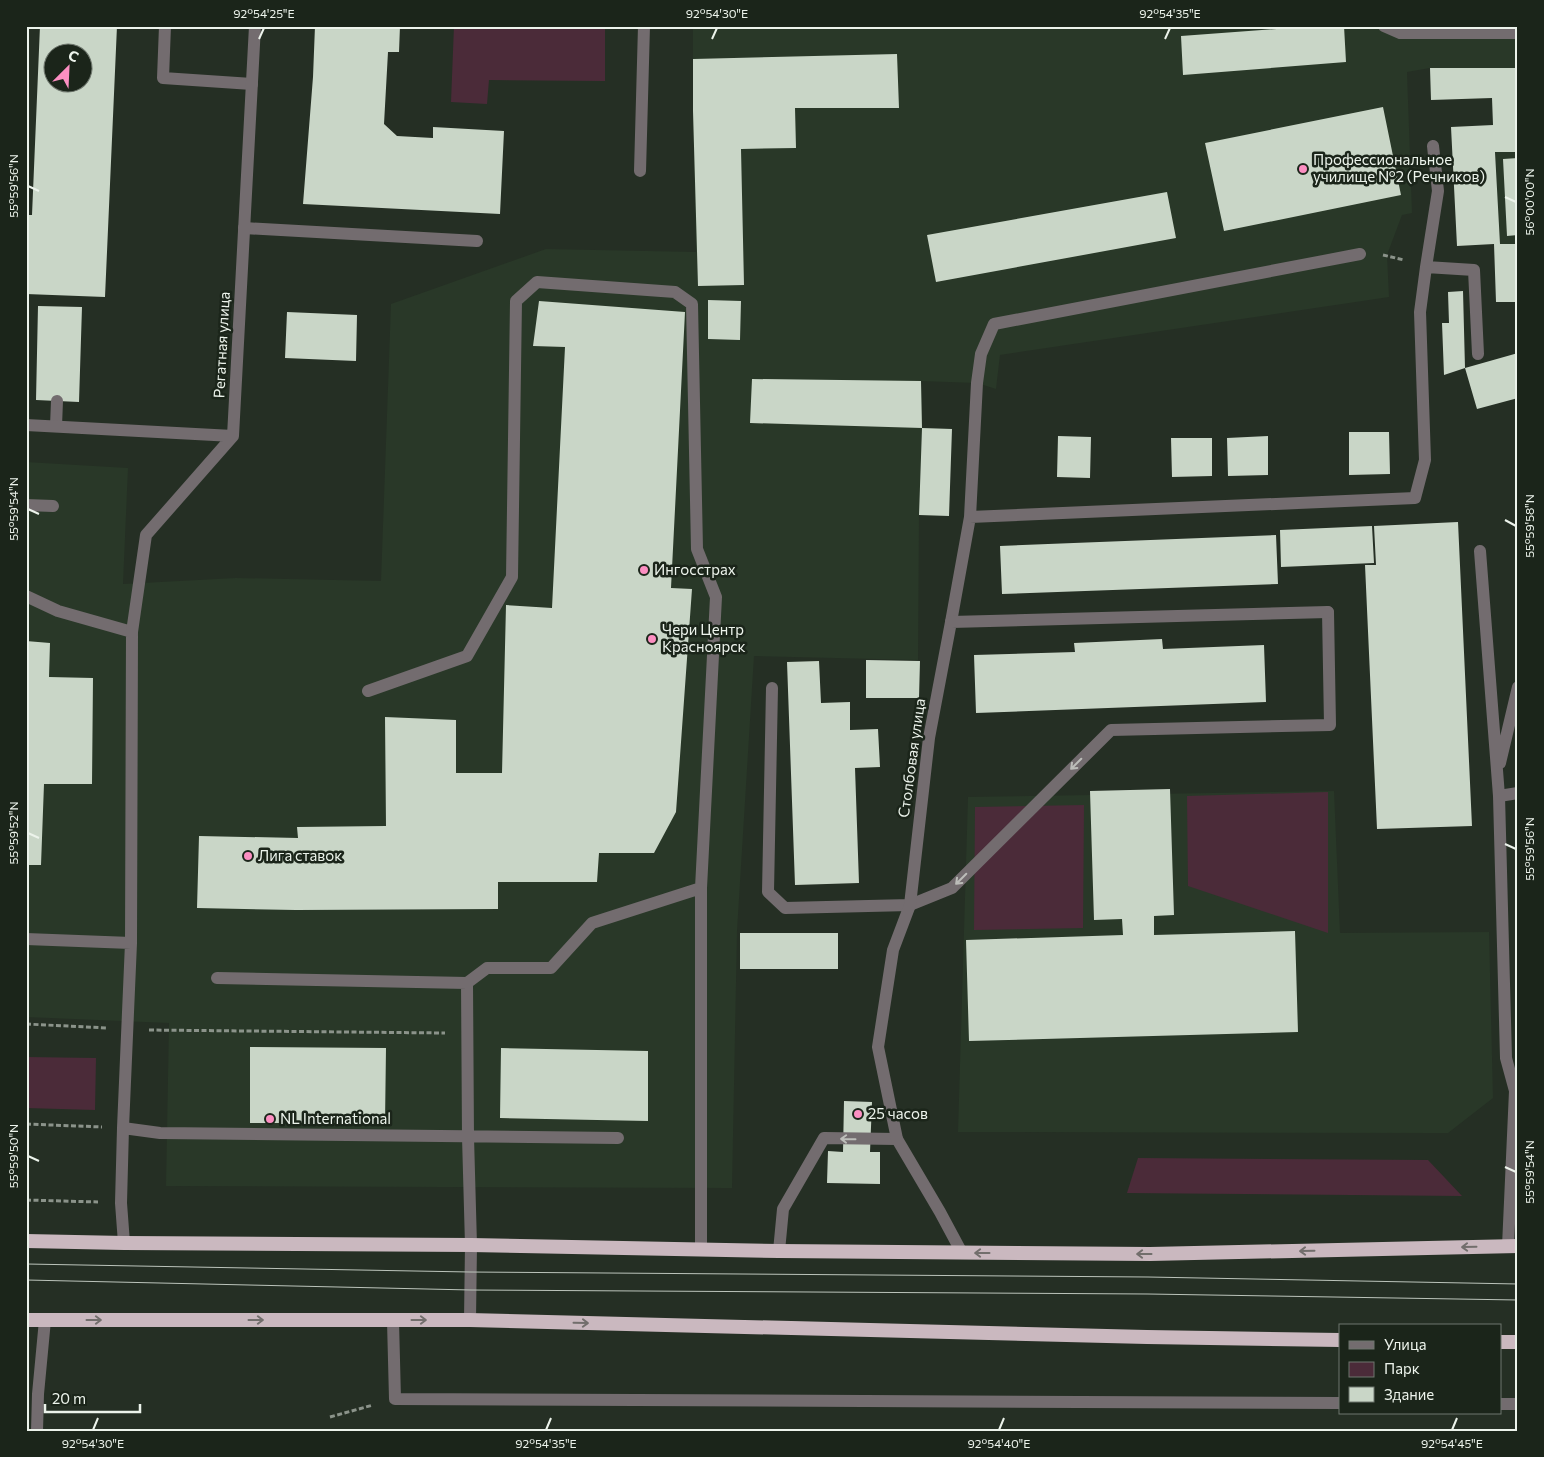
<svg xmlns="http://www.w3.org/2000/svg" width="1544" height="1457" font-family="Commissioner,sans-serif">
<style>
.built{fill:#293828}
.green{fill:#4b2b39}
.building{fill:#c9d6c7;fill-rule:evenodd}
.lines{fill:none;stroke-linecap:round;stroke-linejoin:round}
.path{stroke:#8b938a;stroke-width:3;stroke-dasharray:5 2.5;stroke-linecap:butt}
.service{stroke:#736c6f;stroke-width:12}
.minor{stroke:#736c6f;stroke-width:12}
.trunk{stroke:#cab8bf;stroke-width:14}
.tram{stroke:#bcc4bb;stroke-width:1}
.oneway{stroke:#bcbdb9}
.oneway2{stroke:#726e6c}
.ticks{fill:none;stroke:#ecf3eb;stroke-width:2}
.poi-dot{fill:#fc8fc2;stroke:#1b251a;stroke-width:2}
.labels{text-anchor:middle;stroke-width:5;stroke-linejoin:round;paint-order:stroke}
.poi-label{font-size:15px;fill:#ecf3eb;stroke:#1b251a;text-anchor:start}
.street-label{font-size:15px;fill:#ecf3eb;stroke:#1b251a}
.neatline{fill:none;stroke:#ecf3eb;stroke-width:2}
.ticks-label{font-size:12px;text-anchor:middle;fill:#ecf3eb}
</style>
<rect width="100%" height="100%" fill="#252f24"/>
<path class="built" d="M693 26H1518V244H1500L1491 69 1430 68 1407 72 1412 213 1402 215 1387 255 1389 297 1000 355 996 389 977 383 921 381 922 428 919 515 918 660 754 656 737 931 732 1188 166 1186 169 1023 26 1017V462L128 468 123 584 236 578 381 581 391 304 546 249 696 252 693 111Z
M1334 791 1340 933 1489 932 1493 1098 1448 1133 958 1132 968 797Z"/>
<path class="green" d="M454 26H605V81L489 80 487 104 451 102Z
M1328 792V933L1188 886 1187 796Z
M1084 805 1083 928 974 930 975 807Z
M26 1057 96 1058 95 1110 26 1108Z
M1138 1158 1428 1160 1462 1196 1127 1193Z"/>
<path class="building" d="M40 26H117L105 297 26 294V215H32ZM52 52H82V82H52Z
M315 26H400L399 52H388L384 124 397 136 433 138V127L504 131 500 214 303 204 313 77Z
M1318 26H1344L1346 62 1183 75 1181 36Z
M897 54 899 108H795L796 148 741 149 744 285 698 286 693 111V59Z
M1430 68H1518V152H1495L1500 244H1518V302H1496L1494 244 1457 246 1451 127 1493 125 1492 98 1431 100Z
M1383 107 1401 195 1224 231 1205 143Z
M1518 158V235L1507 236 1503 159Z
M1167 192 1176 238 936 282 927 235Z
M1463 291 1465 368 1444 375 1442 323H1449L1448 292Z
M708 300 741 301 740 340 708 339Z
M539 301 685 312 671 588 692 589 676 812 654 853H599L597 882H498V909L296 910 197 908 199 836 298 838 297 827 386 826 385 717 456 720V773H502L506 605 552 608 565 347 533 346Z
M38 306 82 307 79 402 36 400Z
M287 312 357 315 356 361 285 358Z
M1518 353V398L1477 409 1465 368Z
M752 379 921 381 922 428 750 423Z
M922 428 952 429 949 516 919 515Z
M1349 432H1389L1390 474 1349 475Z
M1058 436 1091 437 1090 478 1057 477Z
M1268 436V475L1228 476 1227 438Z
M1171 438H1212V476L1172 477Z
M1458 522 1472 826 1377 829 1365 565H1376L1374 526Z
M1372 526 1374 563 1281 567 1280 530Z
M1276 535 1278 584 1002 594 1000 546Z
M1162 639 1163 649 1264 645 1266 702 976 713 974 655 1075 652 1074 643Z
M26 641 50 643 49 677 93 678 92 784H44L41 865H26Z
M866 660 920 661 919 698H866Z
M819 661 821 703 850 702V730L878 729 880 767 855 768 859 883 795 885 787 662Z
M1170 789 1174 915 1154 916V935L1295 931 1298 1032 969 1041 966 940 1123 935 1122 919 1094 920 1090 791Z
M740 933H838V969H740Z
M250 1047 386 1048 385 1123H250Z
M501 1048 648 1051V1121L500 1118Z
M844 1101 872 1102 870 1152H880V1184L827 1183 828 1151 843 1152Z"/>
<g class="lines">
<path class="path" d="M1383 255 1404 260
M26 1024 106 1028
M149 1030 445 1033
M26 1124 102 1127
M26 1200 98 1202
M330 1417 373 1405"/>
<path class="service" d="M165 26 163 78 252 84
M1384 26 1400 33H1518
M640 171 644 26
M244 228 477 241
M1426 267 1438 191 1433 146
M56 426 57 401
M26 505 53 506
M970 517 1415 498 1425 460 1420 312 1426 267 1474 270 1478 354
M1480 551 1499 796 1506 1058 1515 1091 1508 1246
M26 596 58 611 132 632 131 943 123 1128 121 1203 124 1243
M951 622 970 517 977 383 981 354 994 324 1360 254
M772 688 768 892 785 908 910 905 952 888 1111 730 1330 725 1328 612
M368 691 467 656 512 577 516 301 537 282 675 292 692 304 697 549 716 597 701 888V1249
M1500 763 1518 687
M1499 796 1518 793
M26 939 131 943
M217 978 467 983 468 1137 471 1245
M467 983 487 968H551L592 923 701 888
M123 1128 160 1133 618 1138
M779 1251 783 1209 824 1138 897 1139"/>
<path class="minor" d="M26 425 233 436
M132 632 146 535 233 436 255 26
M962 1253 940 1212 897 1139 878 1047 893 950 910 905 929 738 951 622 1328 612
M470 1320 471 1245
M393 1321 395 1399 1340 1403
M1500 1404H1518
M37 1431 38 1394 45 1320"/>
<path class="trunk" d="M26 1241 124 1243 471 1245 779 1251 1150 1254 1518 1246
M26 1320H470L1147 1337 1340 1340
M1500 1342H1518"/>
<path class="tram" d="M26 1264 470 1272 1148 1277 1518 1284
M26 1280 471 1290 1148 1294 1518 1300"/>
</g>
<defs><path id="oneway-shaft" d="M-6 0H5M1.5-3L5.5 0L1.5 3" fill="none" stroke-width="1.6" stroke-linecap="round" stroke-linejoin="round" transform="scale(1.25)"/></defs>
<g class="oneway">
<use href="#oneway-shaft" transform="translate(1076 764) rotate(135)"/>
<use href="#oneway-shaft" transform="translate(961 879) rotate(135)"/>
<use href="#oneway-shaft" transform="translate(848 1139) rotate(-179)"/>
</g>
<g class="oneway2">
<use href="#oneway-shaft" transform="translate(1469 1247) rotate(179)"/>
<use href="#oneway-shaft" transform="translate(1307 1251) rotate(179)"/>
<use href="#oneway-shaft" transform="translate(982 1253) rotate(-180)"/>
<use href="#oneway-shaft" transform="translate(1144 1254) rotate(-180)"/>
<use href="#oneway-shaft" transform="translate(94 1320)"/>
<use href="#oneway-shaft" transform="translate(256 1320)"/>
<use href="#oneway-shaft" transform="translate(419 1320)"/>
<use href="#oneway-shaft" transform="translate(581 1323) rotate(1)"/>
</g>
<path class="ticks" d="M259 39 264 28M712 39 717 28M1165 39 1170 28M28 186 39 191M1505 197 1516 202M28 509 39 514M1505 520 1516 526M28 833 39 838M1505 844 1516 849M28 1156 39 1161M1505 1167 1516 1172M93 1430 98 1418M546 1430 551 1418M999 1430 1004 1418M1452 1430 1457 1418"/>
<g class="poi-dot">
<circle cx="1303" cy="169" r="5"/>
<circle cx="644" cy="570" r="5"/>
<circle cx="652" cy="639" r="5"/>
<circle cx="248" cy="856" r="5"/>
<circle cx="858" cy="1114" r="5"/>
<circle cx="270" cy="1119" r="5"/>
</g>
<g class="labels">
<g class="poi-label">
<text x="1313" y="165">Профессиональное<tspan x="1313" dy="17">училище Nº2 (Речников)</tspan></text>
<text x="654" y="575">Ингосстрах</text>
<text x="662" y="635">Чери Центр<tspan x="662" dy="17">Красноярск</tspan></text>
<text x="258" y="861">Лига ставок</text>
<text x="868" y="1119">25 часов</text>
<text x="280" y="1124">NL International</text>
</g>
<g class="street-label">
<text transform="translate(222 345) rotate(-87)" y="5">Регатная улица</text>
<text transform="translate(912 758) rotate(-82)" y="5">Столбовая улица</text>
</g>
</g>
<rect width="1544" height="1457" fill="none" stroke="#1b251a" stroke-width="55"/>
<rect x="1339" y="1324" width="162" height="90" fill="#1b251a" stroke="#6f776e"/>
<rect x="1349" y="1341" width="25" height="8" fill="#736c6f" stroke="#6f776e"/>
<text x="1384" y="1350" font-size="15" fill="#ecf3eb">Улица</text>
<rect x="1349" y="1362" width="25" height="15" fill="#4b2b39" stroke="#6f776e"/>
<text x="1384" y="1374" font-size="15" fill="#ecf3eb">Парк</text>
<rect x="1349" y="1387" width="25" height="15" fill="#c9d6c7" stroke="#6f776e"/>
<text x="1384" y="1400" font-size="15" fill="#ecf3eb">Здание</text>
<g transform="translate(68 68) rotate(24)"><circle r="24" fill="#1b251a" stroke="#6f776e"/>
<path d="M0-4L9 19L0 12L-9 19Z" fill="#fc8fc2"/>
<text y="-8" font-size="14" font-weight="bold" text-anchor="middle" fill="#ecf3eb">С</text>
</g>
<path d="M45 1404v8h95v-8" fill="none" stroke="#ecf3eb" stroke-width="2.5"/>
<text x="52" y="1404" font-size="15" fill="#ecf3eb" stroke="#1b251a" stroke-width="4" paint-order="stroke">20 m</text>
<rect x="28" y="28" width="1488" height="1402" class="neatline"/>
<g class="ticks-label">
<text x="264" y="18">92°54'25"E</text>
<text x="717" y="18">92°54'30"E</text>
<text x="1170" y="18">92°54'35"E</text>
<text transform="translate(14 186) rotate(-90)" y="4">55°59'56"N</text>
<text transform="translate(1530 202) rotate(-90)" y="4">56°00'00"N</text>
<text transform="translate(14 509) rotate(-90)" y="4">55°59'54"N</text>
<text transform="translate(1530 526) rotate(-90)" y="4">55°59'58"N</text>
<text transform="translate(14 833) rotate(-90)" y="4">55°59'52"N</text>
<text transform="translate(1530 849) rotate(-90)" y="4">55°59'56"N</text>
<text transform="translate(14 1156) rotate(-90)" y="4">55°59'50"N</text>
<text transform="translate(1530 1172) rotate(-90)" y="4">55°59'54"N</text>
<text x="93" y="1448">92°54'30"E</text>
<text x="546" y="1448">92°54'35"E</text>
<text x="999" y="1448">92°54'40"E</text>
<text x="1452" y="1448">92°54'45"E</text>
</g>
</svg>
